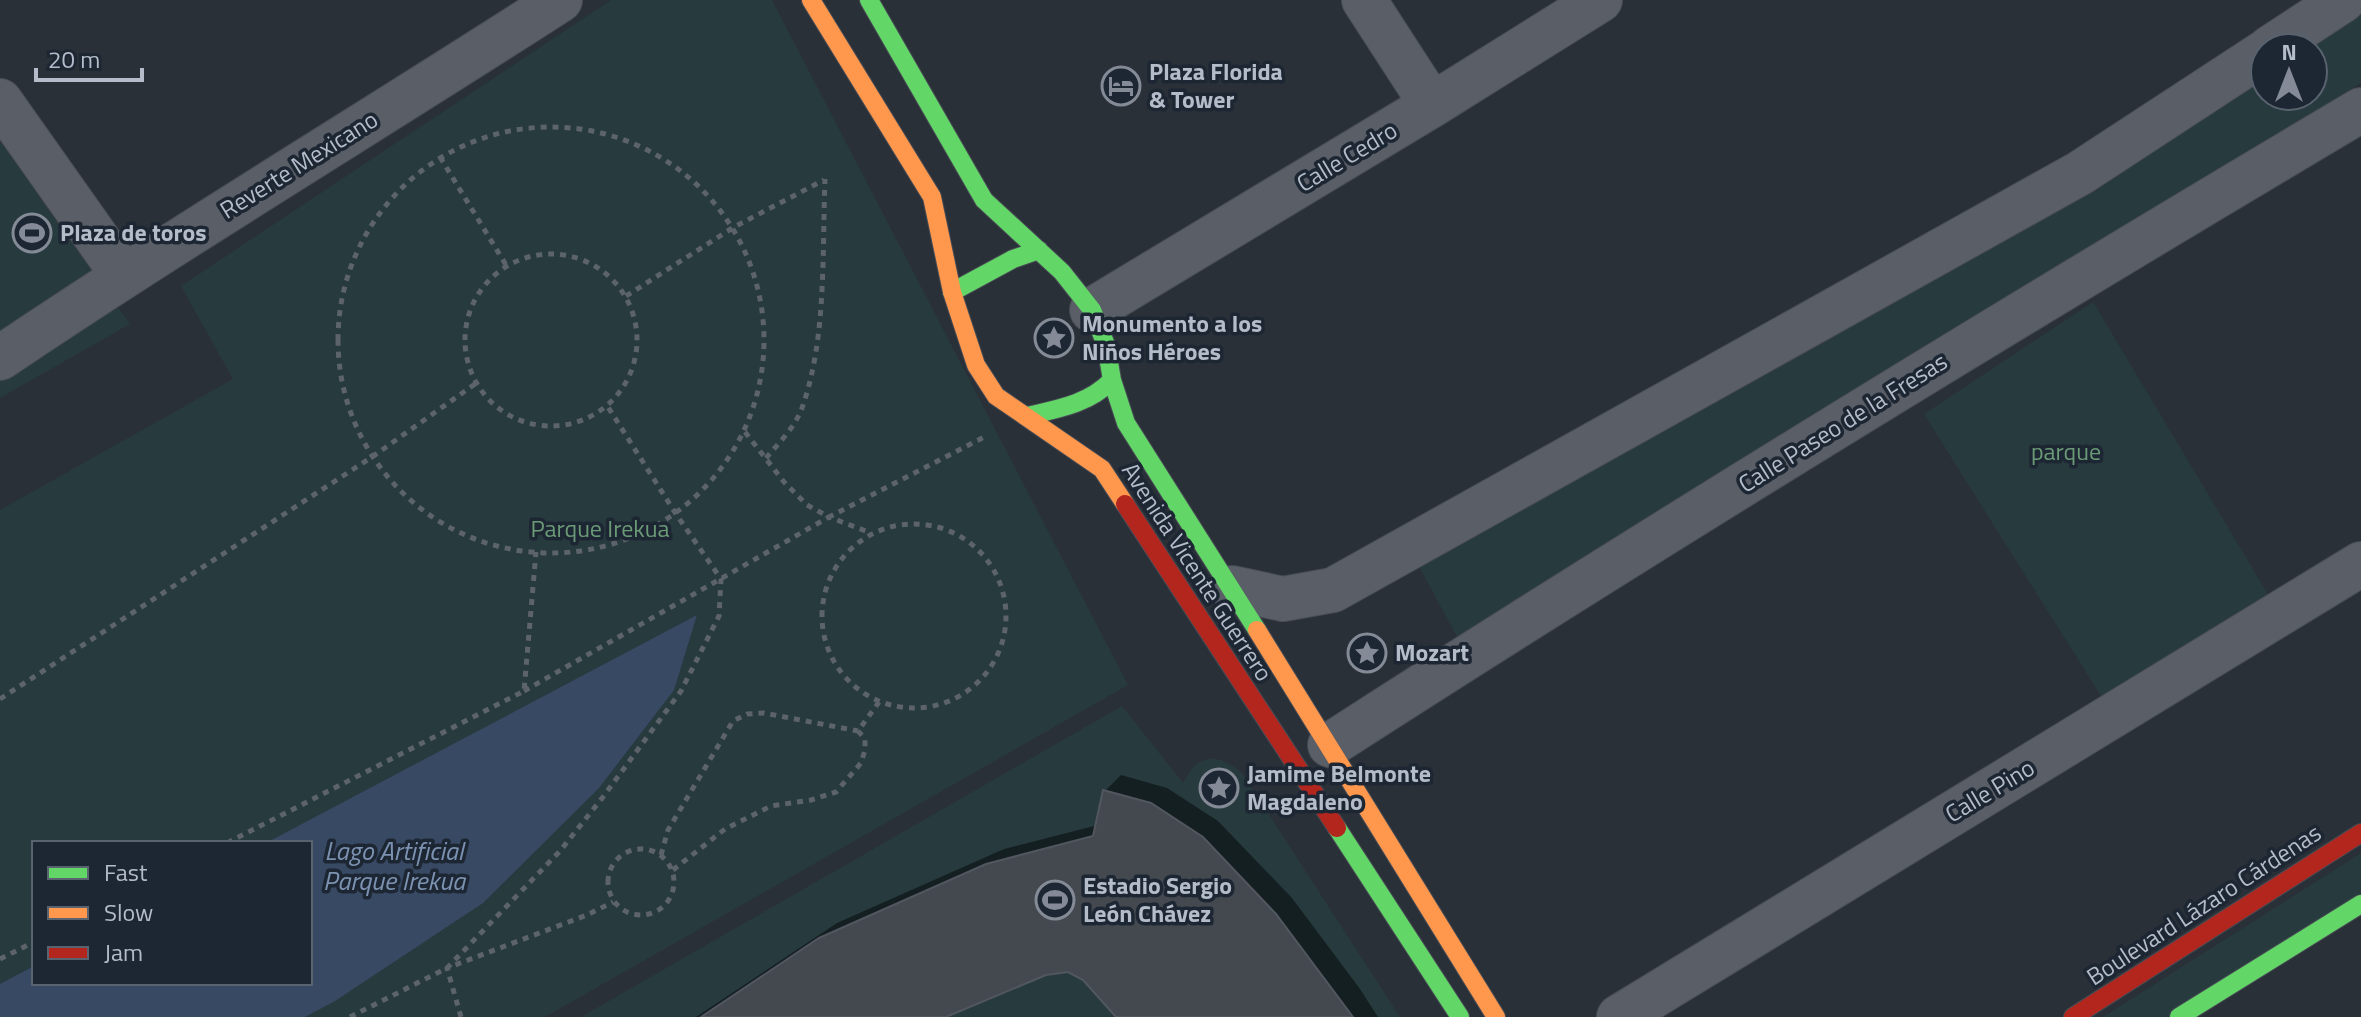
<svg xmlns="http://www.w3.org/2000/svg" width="2361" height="1017" font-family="'Titillium Web',sans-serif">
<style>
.green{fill:#273a3e;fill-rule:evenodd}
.water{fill:#384963}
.shadow{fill:#0007}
.building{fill:#444950;stroke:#52575f;stroke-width:2}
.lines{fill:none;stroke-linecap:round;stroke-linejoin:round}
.street-casing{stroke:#484c53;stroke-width:46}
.fast-casing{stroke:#484c55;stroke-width:20}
.slow-casing{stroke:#484c55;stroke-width:20}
.jam-casing{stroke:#484c55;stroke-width:20}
.path{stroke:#5d636a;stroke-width:5;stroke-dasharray:6 6;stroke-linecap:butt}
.street{stroke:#5a5e66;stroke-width:44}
.fast{stroke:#63d668;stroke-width:18}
.slow{stroke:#ff974d;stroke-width:18}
.jam{stroke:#b3261e;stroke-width:18}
.labels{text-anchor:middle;stroke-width:7;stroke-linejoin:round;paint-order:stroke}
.poi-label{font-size:24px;font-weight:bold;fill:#b4bcc9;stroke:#1d2633;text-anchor:start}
.street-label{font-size:24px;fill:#b4bcc9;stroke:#1d2633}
.park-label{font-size:24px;fill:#6b9a76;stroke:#1d2633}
.water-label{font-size:26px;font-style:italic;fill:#7c92b1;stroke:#1d2633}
</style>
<rect width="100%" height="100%" fill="#2a3038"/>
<path class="green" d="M611 0H772L1128 685 545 1017H0V510L233 379 181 286ZM34 843H310V983H34Z
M2361 0V83L1459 640 1418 565 2265 58V96H2313V48H2281Z
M0 141 130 324 0 398Z
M2093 302 2272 601 2106 704 1924 414Z
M1122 706 1183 783C1187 778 1190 770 1194 766 1212 751 1228 762 1242 773L1400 1017H581Z
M2361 853V894L2171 1017H2103Z"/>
<path class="water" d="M697 615 674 690 599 788 483 903 335 1001 305 1017H0V984L34 966V983H310V843H266Z"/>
<path class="shadow" d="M1121 775 1167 788 1218 821 1292 898 1360 989 1378 1017H1119L1085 978 1068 970 1045 974 941 1017H696L837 923 1004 849 1098 825 1105 791Z"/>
<path class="building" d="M1103 790 1151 803 1203 837 1276 914 1353 1017H1116L1083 980 1068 972 1046 975 946 1017H701L819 938 986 864 1093 836Z"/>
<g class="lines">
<g class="street-casing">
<path id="street" d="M1364 0 1432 105
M2270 48 2343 0
M0 101 123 275
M1092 310 1432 105 1600 0
M0 358C184 234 374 120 560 0
M1232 588 1283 599 1333 590 2080 173 2265 52
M1330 745C1670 526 2014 316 2361 110
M1619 1017 2361 564"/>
</g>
<g class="fast-casing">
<path id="fast" d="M869 0 984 200 1062 272 1092 310 1106 345 1112 380 1126 423 1257 630
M952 292 1013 259 1039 250
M1027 416C1058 409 1089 404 1112 380
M1337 828 1460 1017
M2179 1017 2361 904"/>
</g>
<g class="slow-casing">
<path id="slow" d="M811 0 932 197 952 292 976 365 996 396 1102 469 1125 504
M1257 630 1496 1017"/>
</g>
<g class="jam-casing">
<path id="jam" d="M1125 504 1337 828
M2073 1017 2361 833"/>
</g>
<path class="path" d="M338 340a213 213 0 1 1 426 0a213 213 0 1 1-426 0Z
M440 157 506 265
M465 340a86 86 0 1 1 172 0a86 86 0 1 1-172 0Z
M626 296 734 227 824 180
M745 432 784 482 807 505 829 517 988 435
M766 458C779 443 795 427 802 408 827 338 822 252 825 179
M822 616a92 92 0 1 1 184 0a92 92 0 1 1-184 0Z
M524 691 829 517 871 533
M0 699 372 457 475 384
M227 843 524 691 536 552
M608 882a33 33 0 1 1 66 0a33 33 0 1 1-66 0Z
M661 855 668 830 733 721 747 714 764 713 858 731
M673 870 725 829 771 806 811 800 836 792 861 763 865 750V739L858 731 879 702
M0 959 34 942
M350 1017 447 968 560 851 603 797 681 691 719 616 721 579 676 514 608 407
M461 1017 447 968 587 915 613 902"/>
<use href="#street" class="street"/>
<use href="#fast" class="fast"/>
<use href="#slow" class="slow"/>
<use href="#jam" class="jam"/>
</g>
<defs>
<g id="hotel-ring" transform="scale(2)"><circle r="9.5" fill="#1d2633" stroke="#848b96" stroke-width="1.5"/><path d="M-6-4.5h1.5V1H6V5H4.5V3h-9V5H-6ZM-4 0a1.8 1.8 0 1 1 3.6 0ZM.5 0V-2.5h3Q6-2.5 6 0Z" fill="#848b96"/></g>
<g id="stadium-ring" transform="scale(2)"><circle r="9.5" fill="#1d2633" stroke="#848b96" stroke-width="1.5"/><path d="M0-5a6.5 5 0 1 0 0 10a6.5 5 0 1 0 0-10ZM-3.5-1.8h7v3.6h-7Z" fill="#848b96"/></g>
<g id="sight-ring" transform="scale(2)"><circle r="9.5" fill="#1d2633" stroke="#848b96" stroke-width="1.5"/><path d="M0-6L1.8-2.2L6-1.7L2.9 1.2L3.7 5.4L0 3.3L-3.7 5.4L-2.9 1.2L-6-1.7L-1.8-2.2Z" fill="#848b96"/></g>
</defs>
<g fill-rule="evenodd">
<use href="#hotel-ring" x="1121" y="86"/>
<use href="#stadium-ring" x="32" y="233"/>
<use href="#sight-ring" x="1054" y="338"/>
<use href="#sight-ring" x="1367" y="653"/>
<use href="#sight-ring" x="1219" y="788"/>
<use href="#stadium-ring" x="1055" y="900"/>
</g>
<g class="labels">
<g class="poi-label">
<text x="1149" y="80">Plaza Florida<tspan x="1149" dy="28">&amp; Tower</tspan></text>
<text x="60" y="241">Plaza de toros</text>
<text x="1082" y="332">Monumento a los<tspan x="1082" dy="28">Niños Héroes</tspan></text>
<text x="1395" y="661">Mozart</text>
<text x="1247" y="782">Jamime Belmonte<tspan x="1247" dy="28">Magdaleno</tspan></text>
<text x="1083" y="894">Estadio Sergio<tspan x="1083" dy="28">León Chávez</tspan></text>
</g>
<g class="street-label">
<text transform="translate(1347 157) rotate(-31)" y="8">Calle Cedro</text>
<text transform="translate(299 165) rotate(-32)" y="8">Reverte Mexicano</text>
<text transform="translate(1843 423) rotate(-32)" y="8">Calle Paseo de la Fresas</text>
<text transform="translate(1197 572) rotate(57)" y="8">Avenida Vicente Guerrero</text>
<text transform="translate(1990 791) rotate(-31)" y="8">Calle Pino</text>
<text transform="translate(2204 905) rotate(-33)" y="8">Boulevard Lázaro Cárdenas</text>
</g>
<g class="park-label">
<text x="2066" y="460">parque</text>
<text x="600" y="537">Parque Irekua</text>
</g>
<g class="water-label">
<text x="394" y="860">Lago Artificial<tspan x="394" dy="30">Parque Irekua</tspan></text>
</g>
</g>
<rect x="32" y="841" width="280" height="144" fill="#1d2633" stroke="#59626f" stroke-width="2"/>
<rect x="48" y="867" width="40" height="12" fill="#63d668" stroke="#59626f" stroke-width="2"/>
<text x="104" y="881" font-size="24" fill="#b4bcc9">Fast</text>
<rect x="48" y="907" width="40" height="12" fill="#ff974d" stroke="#59626f" stroke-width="2"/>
<text x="104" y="921" font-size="24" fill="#b4bcc9">Slow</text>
<rect x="48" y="947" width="40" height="12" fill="#b3261e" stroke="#59626f" stroke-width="2"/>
<text x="104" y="961" font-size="24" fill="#b4bcc9">Jam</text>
<g transform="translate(2289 72)"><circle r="38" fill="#1d2633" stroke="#59626f" stroke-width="2"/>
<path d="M0-6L14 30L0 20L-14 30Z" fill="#848b96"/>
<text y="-12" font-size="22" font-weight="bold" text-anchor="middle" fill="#b4bcc9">N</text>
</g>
<path d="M36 68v12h106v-12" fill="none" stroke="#b4bcc9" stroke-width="4"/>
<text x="48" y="68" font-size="24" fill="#b4bcc9" stroke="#1d2633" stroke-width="6" paint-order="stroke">20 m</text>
</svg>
